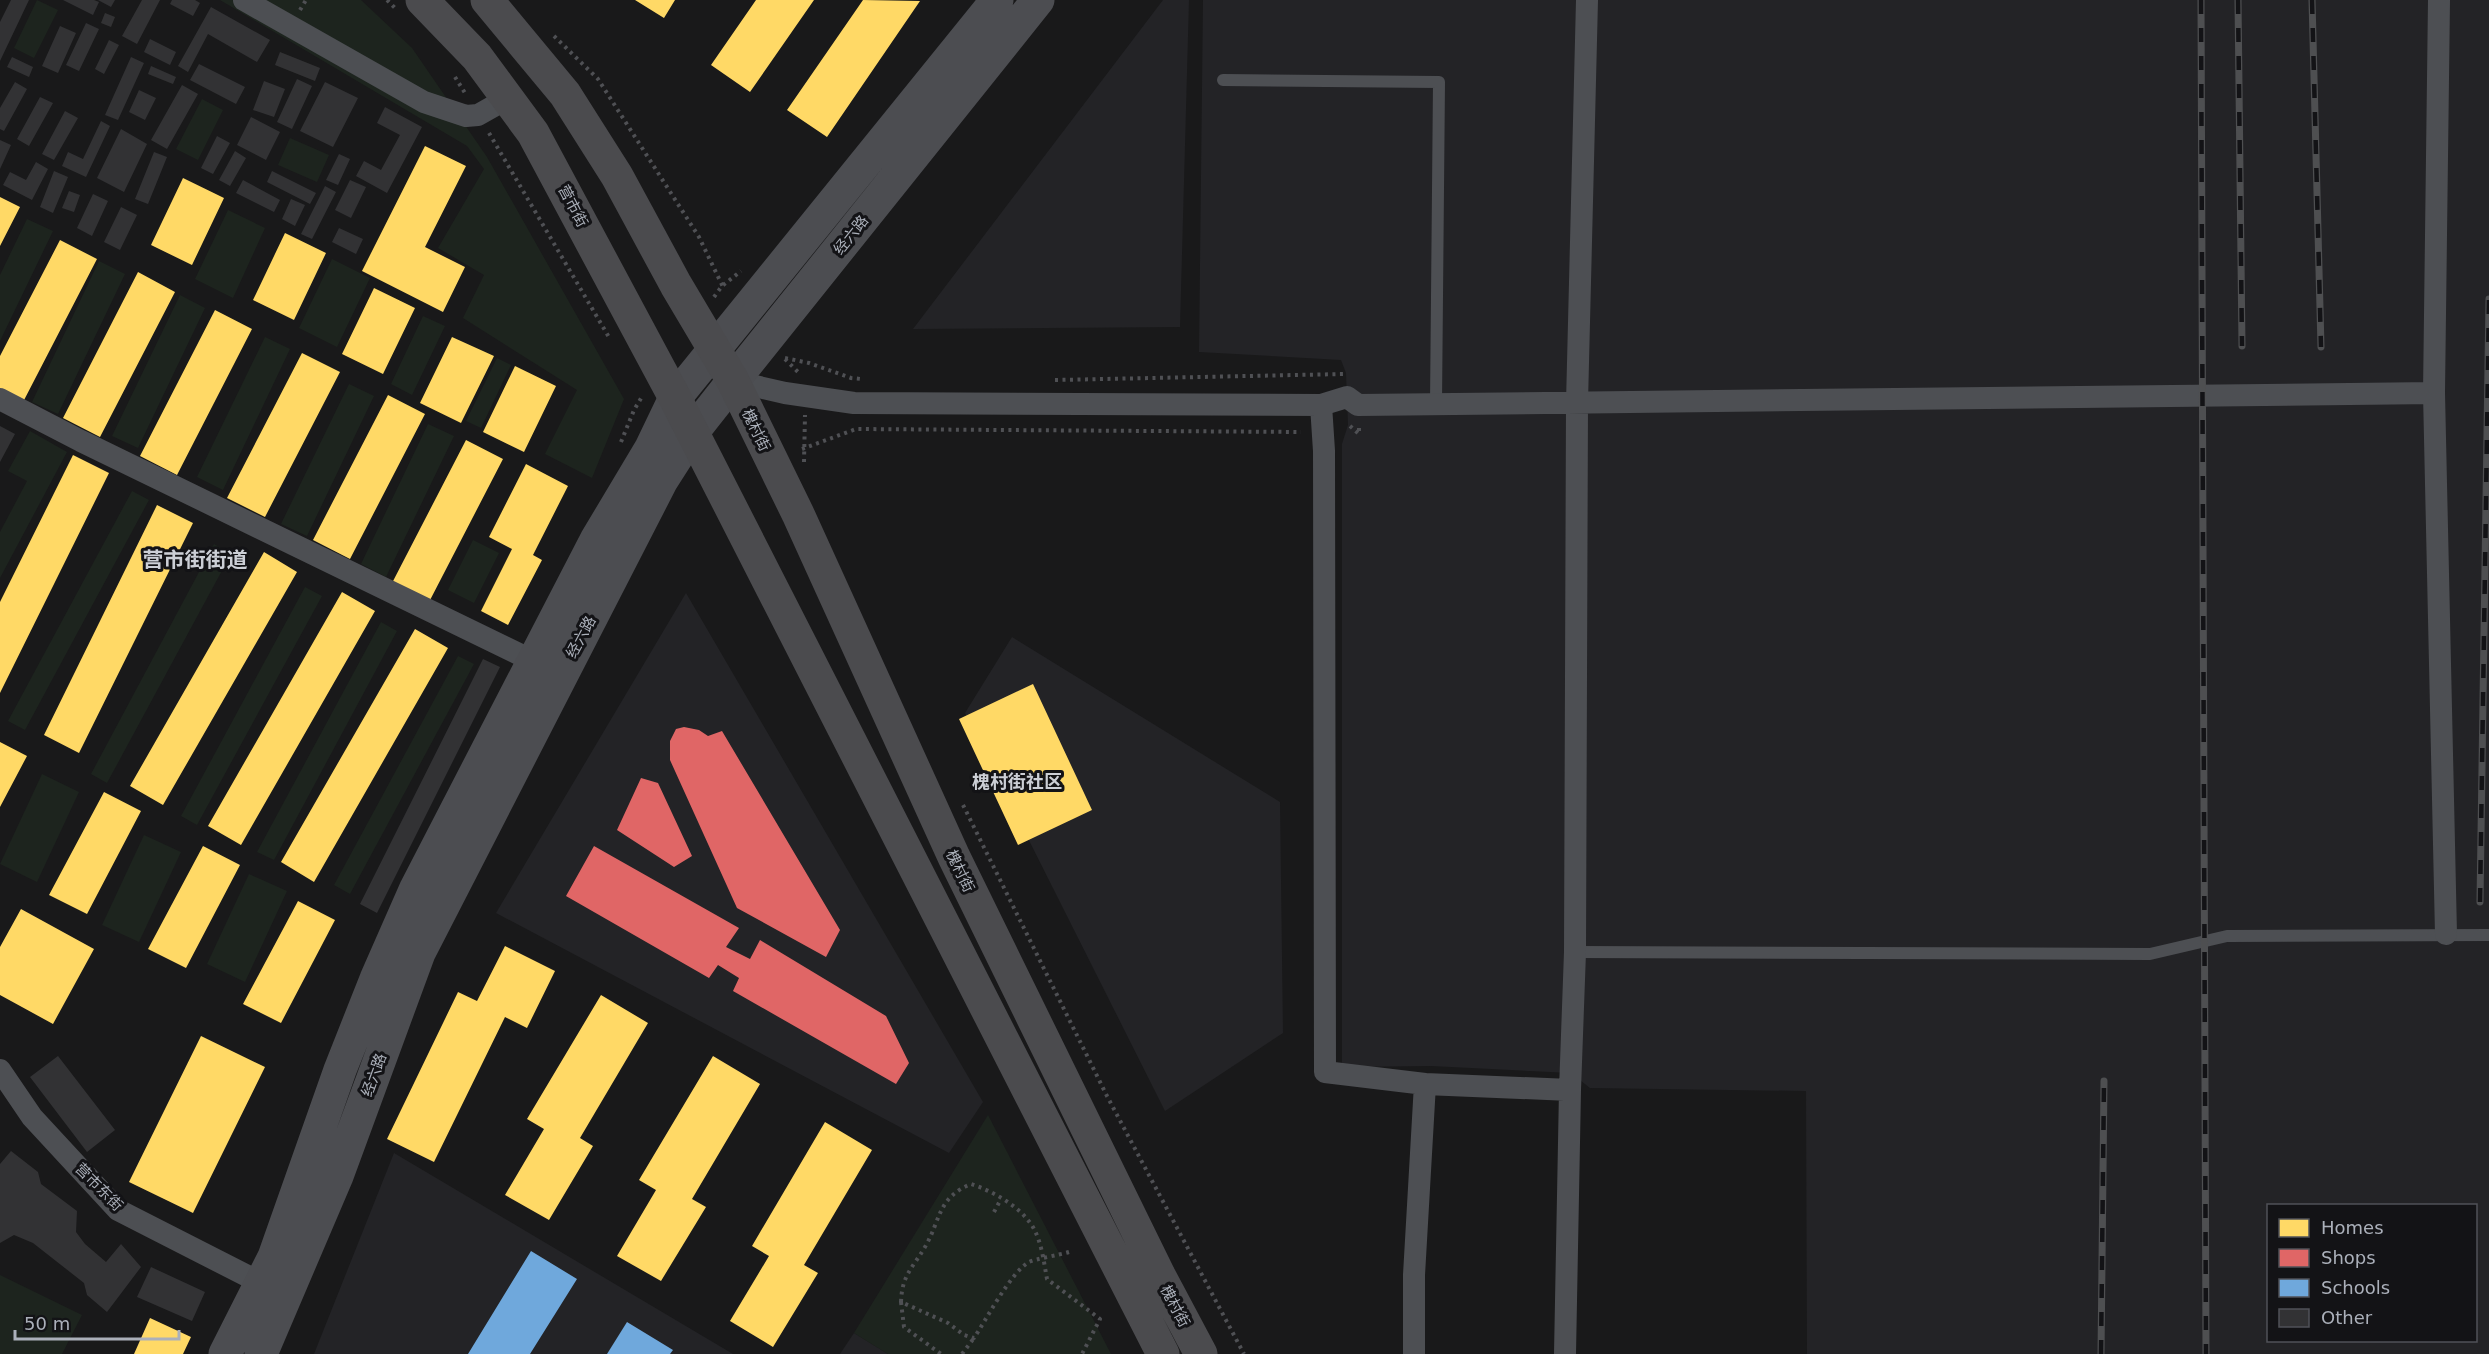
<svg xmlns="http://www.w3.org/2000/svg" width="2489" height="1354" font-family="'DejaVu Sans','Noto Sans SC',sans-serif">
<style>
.built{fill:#232326;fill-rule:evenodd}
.green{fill:#1d241e}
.homes{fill:#ffd966}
.shops{fill:#e06666}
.schools{fill:#6fa8dc}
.building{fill:#323234}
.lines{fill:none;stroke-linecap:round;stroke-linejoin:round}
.path{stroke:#4f5054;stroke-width:4;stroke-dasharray:3 4.5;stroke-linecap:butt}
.lane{stroke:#4d4f53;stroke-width:12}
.street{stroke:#4d4f53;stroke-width:22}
.secondary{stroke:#4c4d51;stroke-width:33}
.primary{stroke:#4b4b4e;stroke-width:33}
.rail-casing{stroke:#4e4f51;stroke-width:7}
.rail{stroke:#131316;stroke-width:4.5;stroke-dasharray:14;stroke-linecap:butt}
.labels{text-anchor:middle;stroke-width:6;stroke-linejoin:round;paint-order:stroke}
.street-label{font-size:15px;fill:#abb0ba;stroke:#131316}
.quarter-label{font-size:18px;font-weight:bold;fill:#cccfd6;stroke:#131316}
.district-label{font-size:21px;font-weight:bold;fill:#cccfd6;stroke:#131316}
</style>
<rect width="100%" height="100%" fill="#19191a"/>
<path class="built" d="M1163 0H1189L1180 327 913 329Z
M1203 0H2489V1354H1807L1806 1091 1590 1088 1571 1073 1431 1066 1342 1067V444L1348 425 1346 373 1341 360 1199 352ZM2268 1206H2476V1340H2268Z
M686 593 983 1102 949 1153 496 913Z
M1012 637 1280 802 1283 1033 1165 1111 965 713Z
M394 1153 733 1354H314Z
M854 1333 888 1354H840Z"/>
<path class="green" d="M37 0 58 10 34 58 14 48Z
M220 0H361L412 48 487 157 624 399 592 478 545 454 577 390 463 318 484 275 438 248 484 169 467 146Z
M202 99 223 110 198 160 176 149Z
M290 138 329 155 317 182 278 165Z
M228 210 265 228 233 298 195 279Z
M27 219 53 231 0 341V275Z
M332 259 370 278 337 347 299 328Z
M99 261 125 274 58 414 32 402Z
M180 295 205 308 138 448 112 436Z
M423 316 445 326 412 395 391 384Z
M265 337 290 349 223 490 197 477Z
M497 358 511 365 481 428 466 421Z
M349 384 374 396 307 536 281 524Z
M428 424 454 436 386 577 361 564Z
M30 431 67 452 0 578V532L27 481 8 471Z
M132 491 149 500 25 730 8 721Z
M473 540 499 553 474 603 448 590Z
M214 544 231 554 107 783 91 774Z
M305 587 322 596 197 825 181 816Z
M381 622 397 631 274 860 257 852Z
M458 656 474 664 350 894 334 885Z
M42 774 79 792 37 882 0 864Z
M144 835 181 852 139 942 102 925Z
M249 874 287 891 245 982 207 964Z
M988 1115 1111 1354H888L854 1333Z
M0 1275 82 1315 62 1354H0Z"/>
<path class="homes" d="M635 0H675L664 18Z
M756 0H814L750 92 711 65Z
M863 0 920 1 827 137 787 110Z
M425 146 466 166 425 247 465 267 443 312 362 271Z
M183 178 224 198 192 265 151 245Z
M0 197 20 207 0 246Z
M285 233 326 253 294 320 253 300Z
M60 240 97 259 22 404 0 393V356Z
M138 272 175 292 100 437 63 418Z
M374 288 415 308 383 374 342 354Z
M215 310 252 329 177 475 140 456Z
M452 337 494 356 461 423 420 403Z
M302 353 340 372 265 517 227 498Z
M515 366 556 386 524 452 483 432Z
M388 395 425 414 350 559 313 540Z
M466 440 503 459 428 604 391 585Z
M73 455 109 473 0 693V602Z
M526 464 568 486 533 555 542 560 508 625 481 611 512 549 489 537Z
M157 505 193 523 79 753 44 735Z
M264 552 297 572 163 805 130 786Z
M342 592 375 611 241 845 208 826Z
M415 629 448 648 314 882 281 862Z
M1033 684 1092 810 1018 845 959 719Z
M0 742 27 756 0 807Z
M104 792 141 811 87 914 49 895Z
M203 846 240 865 186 968 148 949Z
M298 901 335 920 281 1023 243 1004Z
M21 909 94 949 53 1024 0 995V947Z
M505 946 555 971 527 1028 505 1017 434 1162 387 1139 458 992 477 1001Z
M601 995 648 1023 580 1138 593 1146 549 1220 505 1195 544 1129 527 1119Z
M201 1036 265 1067 193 1213 129 1182Z
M713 1056 760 1084 692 1199 706 1207 661 1281 617 1256 656 1190 639 1180Z
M825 1122 872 1150 804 1265 818 1273 773 1347 730 1321 769 1256 752 1246Z
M150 1318 191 1337 183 1354H134Z"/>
<path class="shops" d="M684 727 699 730 708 736 722 731 840 930 826 957 737 908 670 760V741L676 729Z
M641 778 658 783 692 856 674 867 617 830Z
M594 846 739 928 726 947 750 959 760 940 886 1016 909 1063 896 1084 733 991 739 978 718 965 709 978 566 896Z"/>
<path class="schools" d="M531 1251 577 1279 530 1354H468Z
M627 1322 673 1350 670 1354H607Z"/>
<path class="building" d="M11 0H29L0 61V22Z
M63 0H94L99 2 93 15Z
M98 0H115L111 7Z
M142 0H160L137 44 122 36Z
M172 0H195L200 3 193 16 170 4Z
M211 7 270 40 257 62 208 34 188 72 178 66Z
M105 13 115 17 111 27 101 23Z
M86 23 99 29 79 71 66 65Z
M60 26 76 33 58 73 42 66Z
M150 39 176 52 170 65 144 52Z
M109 40 119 45 104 74 95 69Z
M280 52 320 68 315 81 275 65Z
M12 57 33 67 29 77 7 67Z
M131 57 144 63 118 120 105 115Z
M199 64 245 87 236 104 190 80Z
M151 66 176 77 173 84 148 74Z
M297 79 312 86 292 129 277 122Z
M264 81 285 89 274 117 253 110Z
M15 82 27 89 4 131 0 129V108Z
M325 82 358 98 333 147 300 131Z
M182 85 198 94 167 149 151 140Z
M139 90 156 98 145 120 129 112Z
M40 97 53 103 29 146 17 139Z
M385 107 422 127 387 193 356 176 364 161 381 170 400 135 377 123Z
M65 111 78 118 54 160 42 154Z
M251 117 280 132 266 160 237 145Z
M101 121 110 126 86 177 62 166 68 152 83 159Z
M121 129 147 144 124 192 97 178Z
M217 136 230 143 213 174 201 168Z
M0 140 11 145 0 169Z
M235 151 246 158 230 186 219 180Z
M154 152 167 157 148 204 135 199Z
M339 154 350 159 338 185 326 180Z
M36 162 48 169 32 200 3 185 10 172 26 180Z
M54 171 68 177 53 213 40 207Z
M272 171 316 193 310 204 267 182Z
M243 180 280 200 274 212 236 193Z
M350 180 366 187 351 218 335 210Z
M325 186 336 192 312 239 301 234Z
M69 191 80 195 74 212 62 208Z
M93 194 108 201 92 236 77 228Z
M291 199 305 205 295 226 282 219Z
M121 207 137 215 120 250 104 242Z
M339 228 363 239 356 254 332 242Z
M0 426 15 434 0 462Z
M483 659 500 667 377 913 360 904Z
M58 1056 115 1130 87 1152 30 1077Z
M11 1151 38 1172 41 1184 77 1211 76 1232 85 1244 106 1262 121 1244 141 1267 107 1312 87 1295 84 1283 33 1243 14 1235 0 1243V1164Z
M151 1267 205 1292 192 1321 137 1297Z"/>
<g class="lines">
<path class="path" d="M387 0 397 10
M300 10 306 0
M554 36 598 79 699 237 723 287
M455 77 465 93
M489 133 610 339
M714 297 722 286 741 271
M785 358 809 363 851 378 861 379
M785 359 799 373
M1055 380 1344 374
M1350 426 1359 434V426
M621 442 634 410 643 395
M802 449 856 429 1301 432
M804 462 805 415
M963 805 1107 1096 1244 1354
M994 1212 1001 1199
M1069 1252C1059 1255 1035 1259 1029 1262 1011 1272 986 1320 974 1338L964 1335 948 1323 901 1302C902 1275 912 1269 925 1247 941 1220 937 1198 971 1184 993 1191 1023 1208 1034 1229 1042 1244 1044 1263 1047 1279L1100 1319 1082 1354
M901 1302 904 1327 941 1354
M962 1354 974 1338"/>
<path class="lane" d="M1223 80 1439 82 1436 404
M1575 952 2150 954 2227 936 2489 935"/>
<path class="street" d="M244 0 424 102 466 116 478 115 508 98
M2439 0 2434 393 2446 934
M733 381 785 393 854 403 1321 405 1347 397 1358 405 2434 393
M0 399 81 441 533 661
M1321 405 1324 451 1325 1072 1425 1084 1414 1275V1354
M0 1070 32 1117 118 1210 261 1283
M1425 1084 1570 1090
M1565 1354 1570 1090 1575 952 1577 403 1587 0"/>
<path class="secondary" d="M225 1354 274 1257 340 1070 376 979 416 888 596 540 651 448 675 398 997 0
M261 1354 337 1176 419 953 662 480 692 433 733 381 1038 0"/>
<path class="primary" d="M422 0 477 57 533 133 675 398 1163 1354
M487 0 565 94 617 176 676 285 733 381 798 514 954 857 1159 1275 1201 1354"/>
<g class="rail-casing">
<path id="rail" d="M2201 0 2206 1354
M2238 0 2242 346
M2312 0 2321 347
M2480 902 2489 299
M2101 1354 2104 1081"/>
</g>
<use href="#rail" class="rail"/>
</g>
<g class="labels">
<g class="street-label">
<text transform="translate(573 206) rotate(62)" y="5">营市街</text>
<text transform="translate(851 235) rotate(-51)" y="5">经六路</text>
<text transform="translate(756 430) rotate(64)" y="5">槐村街</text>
<text transform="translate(581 637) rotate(-62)" y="5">经六路</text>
<text transform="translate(960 871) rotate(64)" y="5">槐村街</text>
<text transform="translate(374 1075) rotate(-70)" y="5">经六路</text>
<text transform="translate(99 1187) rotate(45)" y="5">营市东街</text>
<text transform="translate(1175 1306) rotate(62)" y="5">槐村街</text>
</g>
<g class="quarter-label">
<text x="1017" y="788">槐村街社区</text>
</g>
<g class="district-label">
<text x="195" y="567">营市街街道</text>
</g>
</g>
<rect x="2267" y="1204" width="210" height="138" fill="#131316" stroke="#505258" stroke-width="1.5"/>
<rect x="2279" y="1219" width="30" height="18" fill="#ffd966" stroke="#505258" stroke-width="1.5"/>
<text x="2321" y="1234" font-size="18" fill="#abb0ba">Homes</text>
<rect x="2279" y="1249" width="30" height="18" fill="#e06666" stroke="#505258" stroke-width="1.5"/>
<text x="2321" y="1264" font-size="18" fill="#abb0ba">Shops</text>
<rect x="2279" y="1279" width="30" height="18" fill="#6fa8dc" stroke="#505258" stroke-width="1.5"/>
<text x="2321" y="1294" font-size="18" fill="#abb0ba">Schools</text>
<rect x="2279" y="1309" width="30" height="18" fill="#323234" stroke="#505258" stroke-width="1.5"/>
<text x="2321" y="1324" font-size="18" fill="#abb0ba">Other</text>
<path d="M15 1330v9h164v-9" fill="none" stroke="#abb0ba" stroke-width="3"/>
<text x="24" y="1330" font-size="18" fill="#abb0ba" stroke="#131316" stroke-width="4.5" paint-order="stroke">50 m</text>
</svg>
